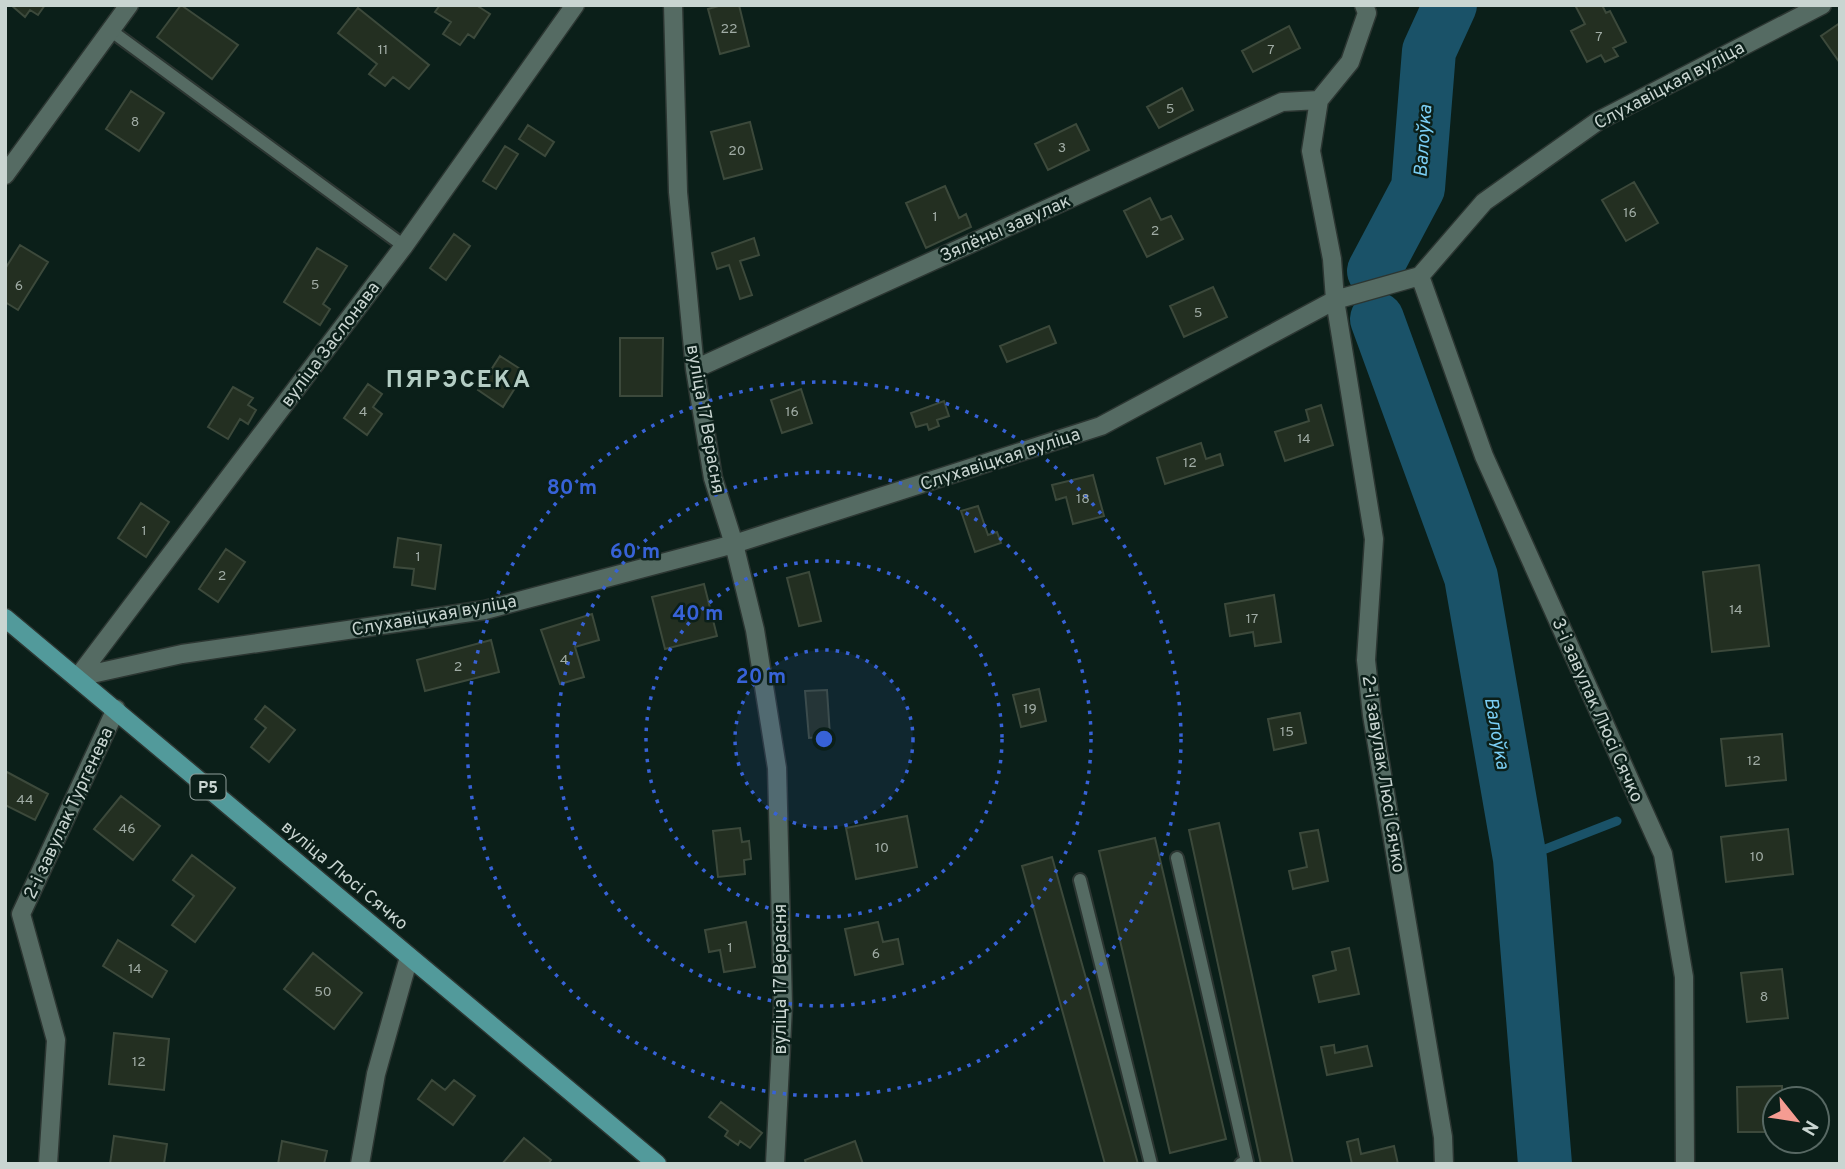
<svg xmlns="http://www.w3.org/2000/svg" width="1845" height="1169" font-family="Overpass,sans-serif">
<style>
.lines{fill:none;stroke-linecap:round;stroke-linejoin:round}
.stream{stroke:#1a5268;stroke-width:9}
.river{stroke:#1a5268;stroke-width:54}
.building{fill:#232f21;stroke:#3c493b;stroke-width:2}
.lane-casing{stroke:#2c3632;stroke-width:16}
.street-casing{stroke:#2c3632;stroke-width:21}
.primary-casing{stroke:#2c3632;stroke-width:21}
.lane{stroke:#556b63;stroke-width:12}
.street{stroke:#556b63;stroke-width:18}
.primary{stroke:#529a9b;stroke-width:18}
.ring{fill:none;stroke:#3762d7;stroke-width:3.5;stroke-dasharray:3.5 7}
.labels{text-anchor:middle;stroke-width:5;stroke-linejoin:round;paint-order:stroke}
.number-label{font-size:14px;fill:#a0aca5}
.shield{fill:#0b1f19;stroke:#909e9a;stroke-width:2}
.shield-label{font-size:16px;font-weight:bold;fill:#c9d5d1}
.street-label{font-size:18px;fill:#c9d5d1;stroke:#0b1f19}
.water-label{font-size:19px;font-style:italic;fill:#7acef4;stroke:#0b1f19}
.district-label{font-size:24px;font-weight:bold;letter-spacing:2px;fill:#b4cdc4;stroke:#0b1f19}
.centre{fill:#3762d7;stroke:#0b1f19;stroke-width:3.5}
.ring-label{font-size:21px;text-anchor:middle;font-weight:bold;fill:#3762d7;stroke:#0b1f19;stroke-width:5;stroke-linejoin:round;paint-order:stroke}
</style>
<rect width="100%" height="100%" fill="#0b1f19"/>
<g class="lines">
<path class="stream" d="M1520 859 1617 821"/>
<path class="river" d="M1374 271 1418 188 1429 51 1450 5
M1377 319 1471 577 1520 859 1545 1164"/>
</g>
<path class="building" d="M11 5H45L38 15 30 10 25 17Z
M181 5 238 45 212 79 157 37Z
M440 5H476L490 14 474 38 468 34 460 45 443 34 451 22 435 12Z
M722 5H739L749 46 720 54 708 9Z
M1575 5H1602L1606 13 1610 11 1626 42 1613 48 1618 56 1605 62 1601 55 1587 62 1571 31 1585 24Z
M358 8 429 65 409 89 393 77 385 86 369 74 377 64 338 33Z
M1840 23V63L1821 36Z
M1289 26 1300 48 1253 72 1242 51Z
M1182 88 1193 110 1159 128 1147 107Z
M131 91 164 113 139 151 106 129Z
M750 122 762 169 724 179 711 132Z
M1076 124 1089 150 1048 170 1035 144Z
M528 125 554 142 545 156 519 139Z
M505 146 518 154 496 189 483 181Z
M1634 182 1658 223 1626 241 1602 200Z
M945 186 959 218 966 214 971 227 926 248 906 203Z
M1150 198 1161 220 1171 216 1183 239 1147 257 1124 211Z
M454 234 470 246 446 280 430 268Z
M754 238 759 255 740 261 752 295 740 299 729 265 717 269 712 253Z
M20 245 48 262 18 310 5 302V269Z
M317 248 347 266 323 304 330 309 320 325 284 302Z
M1213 287 1227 317 1184 337 1170 306Z
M1049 326 1056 343 1007 362 1000 346Z
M620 338H663L662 396H620Z
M500 356 525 372 503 407 478 390Z
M368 384 382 394 373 407 382 414 367 435 344 418Z
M233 387 253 398 248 405 256 410 248 424 240 419 228 439 208 427Z
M801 389 812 423 782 433 771 400Z
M944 401 949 416 937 420 939 426 929 430 927 424 916 427 911 413Z
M1321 405 1333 445 1285 461 1275 432 1309 421 1306 410Z
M1201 443 1206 459 1220 454 1223 465 1165 484 1157 458Z
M1093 475 1104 516 1073 524 1066 497 1056 500 1052 485Z
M141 503 169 522 146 557 118 538Z
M978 506 988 535 997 532 1001 543 975 552 961 511Z
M398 538 441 545 435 589 412 585 414 569 394 567Z
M226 549 245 562 218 602 199 589Z
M1759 565 1769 646 1712 652 1703 572Z
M809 572 821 621 799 626 787 578Z
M704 584 717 636 665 649 652 597Z
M1274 595 1281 642 1255 646 1253 632 1230 636 1225 604Z
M592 614 599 640 575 647 584 677 560 684 541 630Z
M491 640 499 672 425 691 417 660Z
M1039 689 1046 721 1021 727 1013 695Z
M827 690 830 736 809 738 805 691Z
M265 706 295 730 269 762 251 747 266 728 255 719Z
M1300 713 1306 743 1274 750 1268 719Z
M1782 734 1786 780 1726 786 1721 739Z
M5 771 48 794 35 820 5 805Z
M121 796 160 826 133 860 94 829Z
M907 816 917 867 856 879 846 828Z
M1219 823 1293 1164H1261L1189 830Z
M740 828 742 842 749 841 751 859 744 860 745 874 718 877 713 831Z
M1788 829 1793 874 1726 882 1721 837Z
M1318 830 1328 881 1293 889 1289 871 1307 867 1300 833Z
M1155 838 1226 1139 1170 1153 1099 851Z
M192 855 235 888 195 942 172 925 194 896 173 880Z
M1052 857 1138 1164H1105L1022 866Z
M746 922 755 967 724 972 720 950 709 952 705 930Z
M878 922 883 942 898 939 903 964 855 975 845 929Z
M118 940 167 971 152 997 103 966Z
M1349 948 1359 994 1319 1002 1313 976 1336 970 1332 952Z
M313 953 362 993 334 1029 284 989Z
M1782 969 1788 1018 1747 1022 1741 973Z
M114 1033 169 1039 164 1090 109 1084Z
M1334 1045 1335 1053 1367 1046 1372 1066 1327 1075 1321 1047Z
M432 1080 445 1090 454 1080 475 1096 453 1125 418 1099Z
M1782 1086V1099H1775V1132H1738L1737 1087Z
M721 1102 762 1133 750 1148 740 1141 738 1145 725 1136 728 1131 709 1117Z
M114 1136 167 1144 164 1164H110Z
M524 1138 551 1160 548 1164H502Z
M1358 1139 1361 1154 1394 1146 1398 1164H1352L1347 1142Z
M282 1141 327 1151 324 1164H278Z
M855 1141 863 1164H806L805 1160Z"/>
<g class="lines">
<g class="lane-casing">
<path id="lane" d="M110 30 404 246
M1177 858 1247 1162 1241 1164
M1080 880 1151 1164"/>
</g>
<g class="street-casing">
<path id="street" d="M673 5 678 192 695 369 713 478 734 544 755 630 777 768 783 1006 775 1164
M1364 5 1367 13 1350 62 1319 100 1311 151 1332 259 1335 300 1374 539 1366 660 1372 715 1443 1137 1444 1164
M5 175 129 5
M1420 276 1484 456 1663 854 1684 977 1685 1164
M695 369 1282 102 1319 100
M78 677 182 654 485 610 734 544 1101 426 1335 300 1420 276 1484 202 1598 121 1822 5
M78 677 404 246 575 5
M48 1164 56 1040 21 914 116 709
M360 1164 376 1074 409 957"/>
</g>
<g class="primary-casing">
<path id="primary" d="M5 618 657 1164"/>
</g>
<use href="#lane" class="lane"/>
<use href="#street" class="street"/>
<use href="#primary" class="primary"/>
</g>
<circle cx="824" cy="739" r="89" fill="#3762d7" fill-opacity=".12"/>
<g class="ring">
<circle cx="824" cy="739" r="89"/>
<circle cx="824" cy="739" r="178"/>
<circle cx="824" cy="739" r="267"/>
<circle cx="824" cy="739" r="357"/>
</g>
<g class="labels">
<g class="number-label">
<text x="729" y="33">22</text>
<text x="1599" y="41">7</text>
<text x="383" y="54">11</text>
<text x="1271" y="54">7</text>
<text x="1170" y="113">5</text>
<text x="135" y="126">8</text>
<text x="1062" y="152">3</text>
<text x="737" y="155">20</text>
<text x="1630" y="217">16</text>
<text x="935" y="221">1</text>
<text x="1155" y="235">2</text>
<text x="315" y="289">5</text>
<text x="19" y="290">6</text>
<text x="1198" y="317">5</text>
<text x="363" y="416">4</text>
<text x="792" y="416">16</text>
<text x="1304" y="443">14</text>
<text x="1190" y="467">12</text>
<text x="1083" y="503">18</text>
<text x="144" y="535">1</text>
<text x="418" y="561">1</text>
<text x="222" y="580">2</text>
<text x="1736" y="614">14</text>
<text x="1252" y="623">17</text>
<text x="564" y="664">4</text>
<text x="458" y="671">2</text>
<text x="1030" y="713">19</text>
<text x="1287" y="736">15</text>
<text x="1754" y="765">12</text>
<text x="25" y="804">44</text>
<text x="127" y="833">46</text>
<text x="882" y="852">10</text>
<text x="1757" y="861">10</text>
<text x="730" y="952">1</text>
<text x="876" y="958">6</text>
<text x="135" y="973">14</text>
<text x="323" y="996">50</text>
<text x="1764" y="1001">8</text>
<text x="139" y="1066">12</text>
</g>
<rect class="shield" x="190.5" y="774.5" width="35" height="25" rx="5"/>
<g class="shield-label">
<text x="208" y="793">Р5</text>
</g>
<g class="street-label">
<text transform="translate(1669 85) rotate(-28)" y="6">Слухавіцкая вуліца</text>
<text transform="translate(1005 228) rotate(-24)" y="6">Зялёны завулак</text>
<text transform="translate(330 344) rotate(-53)" y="6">вуліца Заслонава</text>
<text transform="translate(706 419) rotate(80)" y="6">вуліца 17 Верасня</text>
<text transform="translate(1000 459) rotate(-18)" y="6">Слухавіцкая вуліца</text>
<text transform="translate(434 615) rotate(-10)" y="6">Слухавіцкая вуліца</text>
<text transform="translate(1598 710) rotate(66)" y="6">3-і завулак Люсі Сячко</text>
<text transform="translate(1384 774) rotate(81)" y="6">2-і завулак Люсі Сячко</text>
<text transform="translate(68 813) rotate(-65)" y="6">2-і завулак Тургенева</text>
<text transform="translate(345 875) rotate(40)" y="6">вуліца Люсі Сячко</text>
<text transform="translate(780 979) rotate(-90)" y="6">вуліца 17 Верасня</text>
</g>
<g class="water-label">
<text transform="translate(1422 141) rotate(-86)" y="7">Валоўка</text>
<text transform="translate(1498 733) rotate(80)" y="7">Валоўка</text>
</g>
<g class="district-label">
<text x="459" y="387">ПЯРЭСЕКА</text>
</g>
</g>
<circle cx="824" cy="739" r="10" class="centre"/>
<g class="ring-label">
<text x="572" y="494">80 m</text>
<text x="635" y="558">60 m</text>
<text x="698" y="620">40 m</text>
<text x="761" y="683">20 m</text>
</g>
<rect width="1845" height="1169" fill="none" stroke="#c9d5d1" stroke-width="14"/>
<g transform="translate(1796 1120) rotate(120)"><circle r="33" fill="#0b1f19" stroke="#576863" stroke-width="2"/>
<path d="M0-5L12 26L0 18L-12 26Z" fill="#f59c92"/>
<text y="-10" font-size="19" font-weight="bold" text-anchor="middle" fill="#c9d5d1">N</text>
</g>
</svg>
